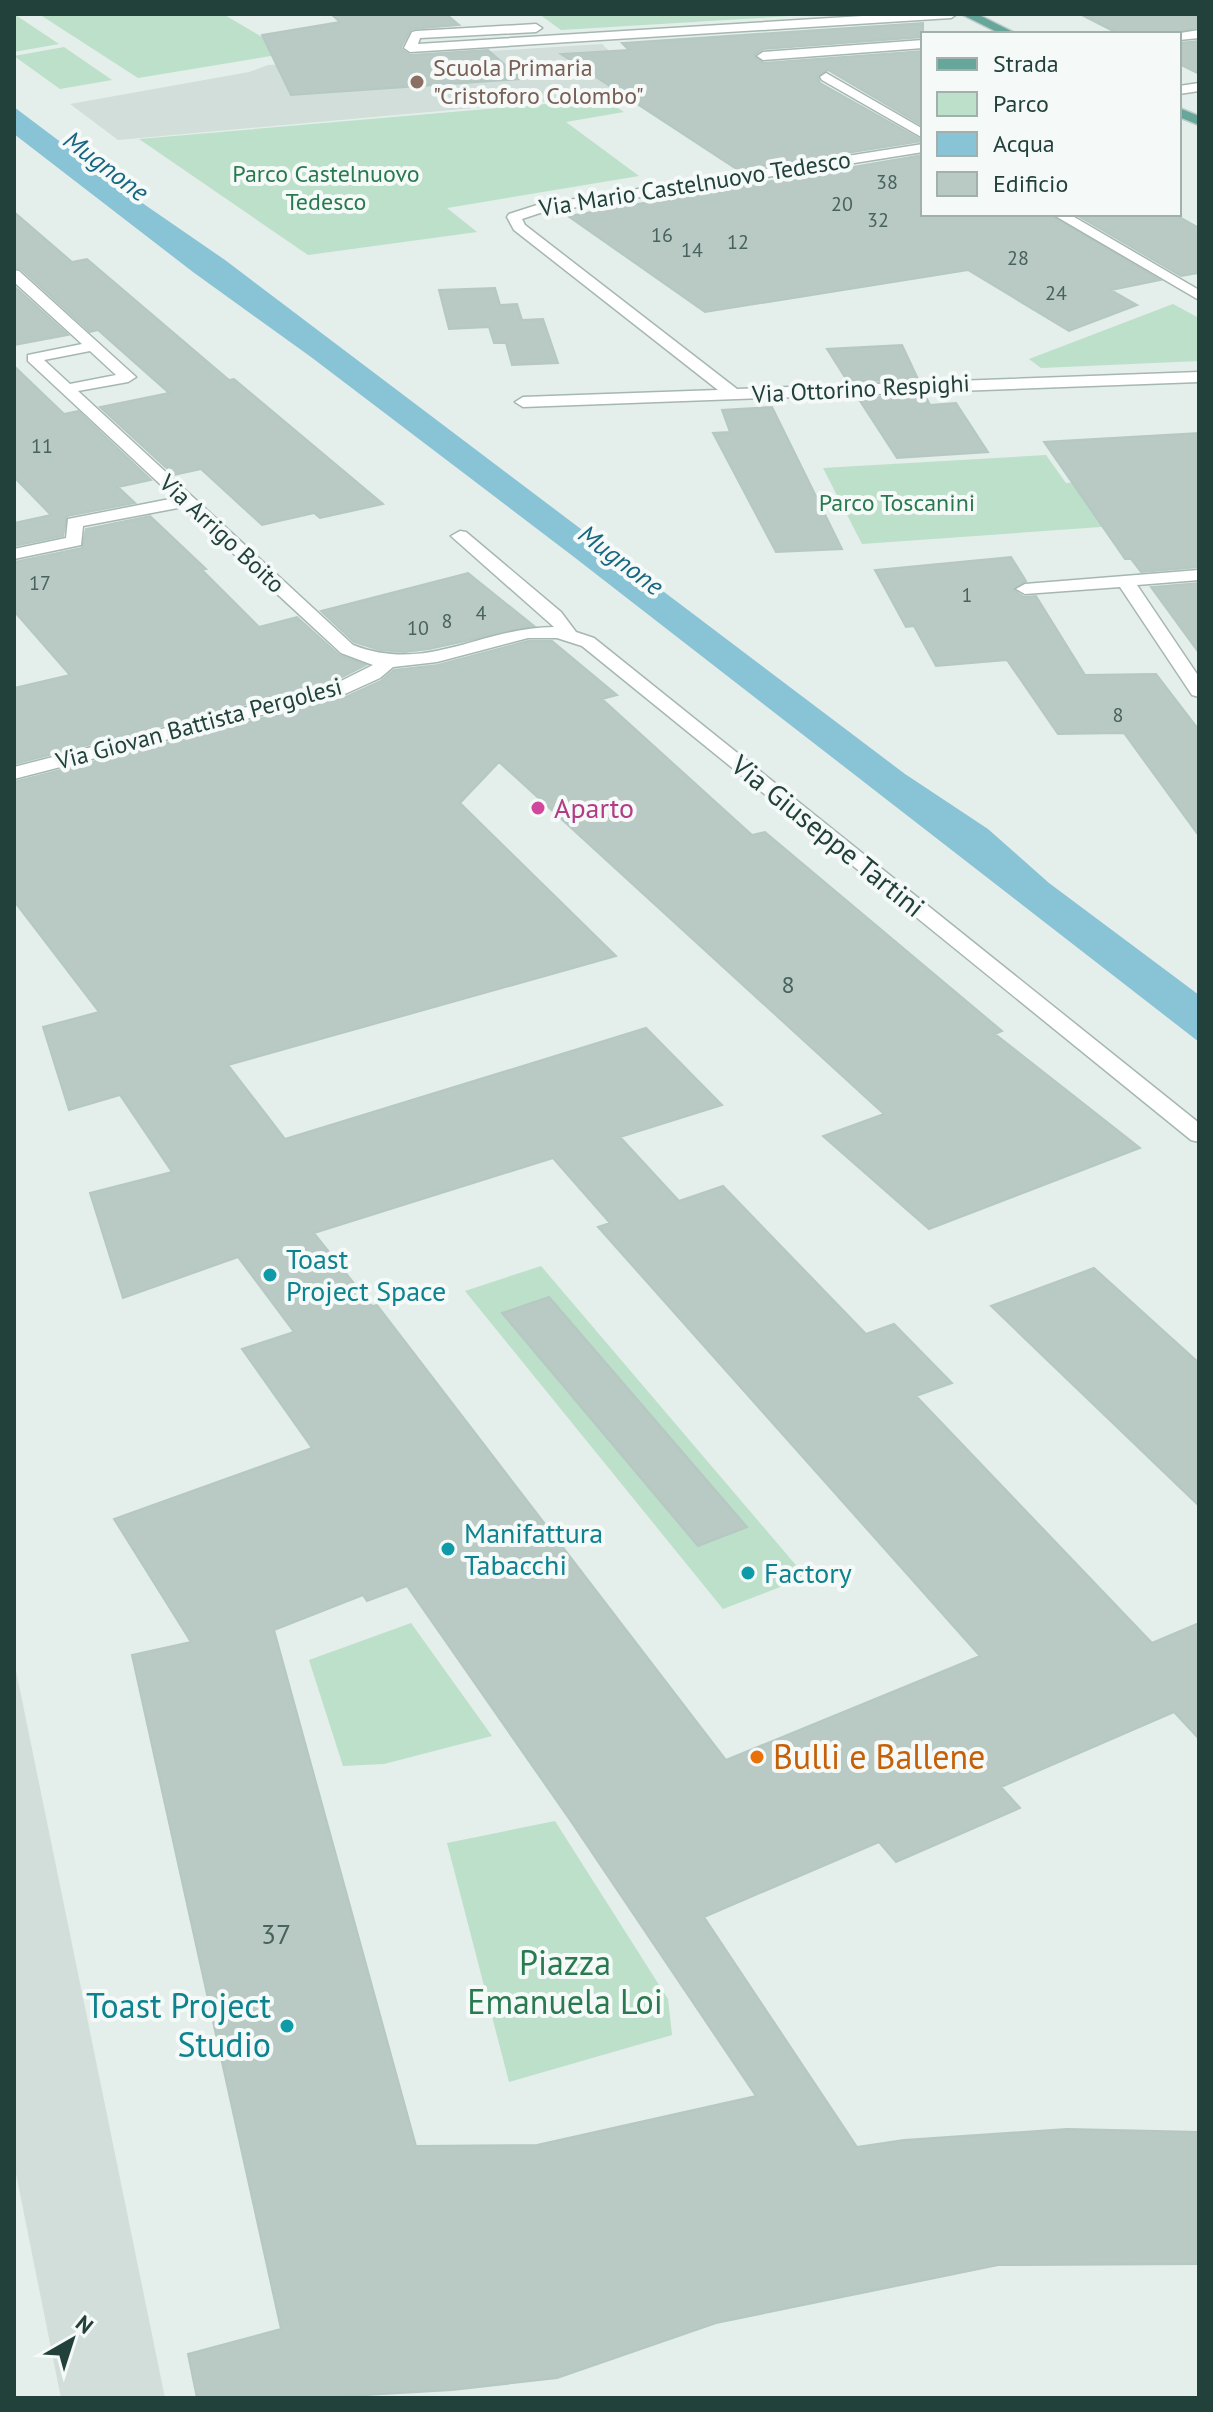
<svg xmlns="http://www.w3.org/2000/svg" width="1213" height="2412" font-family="'PT Sans',sans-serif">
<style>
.built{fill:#d2deda}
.green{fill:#bce0c9}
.water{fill:#89c3d6}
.building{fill:#b9c9c4;stroke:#b5c8c2;stroke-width:2;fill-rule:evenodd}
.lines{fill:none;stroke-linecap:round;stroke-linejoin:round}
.street-casing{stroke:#a6b7b2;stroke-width:3}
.primary-casing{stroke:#c1cac8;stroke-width:3}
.street{fill:#fff;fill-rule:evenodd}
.primary{fill:#66a69b;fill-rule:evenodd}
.education-dot{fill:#8d6e63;stroke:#f5faf8;stroke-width:3}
.hotel-dot{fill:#d1479c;stroke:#f5faf8;stroke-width:3}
.culture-dot{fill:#0f9aa8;stroke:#f5faf8;stroke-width:3}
.food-dot{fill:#e8710a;stroke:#f5faf8;stroke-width:3}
.labels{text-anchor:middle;stroke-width:8;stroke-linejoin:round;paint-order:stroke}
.far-number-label{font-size:20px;fill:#48635d}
.far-education-label{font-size:24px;fill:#785e54;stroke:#f5faf8;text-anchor:start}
.far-park-label{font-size:24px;fill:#297a50;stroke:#f5faf8}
.far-street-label{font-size:24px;fill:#22413b;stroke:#f5faf8}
.number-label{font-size:24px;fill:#48635d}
.far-water-label{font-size:26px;font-style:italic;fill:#186681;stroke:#f5faf8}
.hotel-label{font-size:28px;fill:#b23c85;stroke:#f5faf8;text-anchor:start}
.street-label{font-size:28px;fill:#22413b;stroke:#f5faf8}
.culture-label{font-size:28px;fill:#0d838f;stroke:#f5faf8;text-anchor:start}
.near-number-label{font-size:28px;fill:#48635d}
.near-food-label{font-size:34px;fill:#c56008;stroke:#f5faf8;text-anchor:start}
.near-park-label{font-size:34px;fill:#297a50;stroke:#f5faf8}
.near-culture-label{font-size:34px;fill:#0d838f;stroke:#f5faf8;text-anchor:end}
</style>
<rect width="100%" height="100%" fill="#e4eeea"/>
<path class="built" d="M602 44 652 92 118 140 70 104 249 72 268 65Z
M14 1661 165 2398H61L14 2164Z"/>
<path class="green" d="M14 14 59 44 14 52Z
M39 14H223L289 53 138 78Z
M539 14H824L561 30Z
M64 47 112 80 60 89 14 56Z
M604 99 624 112 566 122 639 176 447 208 477 232 308 255 139 139Z
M1173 304 1199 318V361L1041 368 1029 359Z
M1046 455 1066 483 1199 473V520L862 544 823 468Z
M541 1266 806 1577 723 1609 465 1291Z
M411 1623 492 1736 384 1764 343 1766 309 1660Z
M555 1821 668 1999 672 2035 509 2082 447 1843Z"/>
<path class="water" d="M14 107 135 198 225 260 905 774 988 829 1049 883 1199 995V1042L574 557 311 357 193 272 14 134Z"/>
<path class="building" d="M331 14H446L459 25 411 29 401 47 402 50 410 55 488 50 521 79 291 95 262 35 340 22Z
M1080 14H1199V27L1171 34H1119Z
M923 23V37L763 49 754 55 763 63 923 51V126L828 70 817 76 820 83 923 141 738 170 561 54 629 50 622 43Z
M1199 41V74L1179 64V43Z
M923 155V214H1049L1160 280 1111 290 1137 305 1069 331 968 270 705 312 568 216Z
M14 212 72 262 87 259 229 380 234 379 383 504 320 518 314 513 262 525 201 469 174 475 100 407 169 393 98 330 90 332 21 269 14 267Z
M1075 214H1174L1199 228V273L1181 276Z
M14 286 68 335 14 345Z
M495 288 500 305 517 304 522 320 543 319 558 363 512 365 506 343H494L489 327 449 329 439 290Z
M902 345 918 379 848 382 827 349Z
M14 366 64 414 78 411 151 480 118 487 135 503 67 516 63 536 14 546V523L51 515 14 477Z
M925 395 930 405 956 403 988 452 897 458 858 398Z
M772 407 842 549 776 552 713 433 730 432 722 410Z
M1199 433V567L1141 572 1131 559H1125L1044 442Z
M150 516 206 569 202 570 259 627 297 617 339 655 366 665 332 682 14 764V688L70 675 14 611V562L82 548 86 529Z
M1011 557 1026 581 1013 590 1024 597 1036 596 1085 675 1156 674 1199 730V836L1124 733 1058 734 1007 660 936 666 914 626 906 627 875 570Z
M468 573 534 626 429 649 405 652 380 650 354 642 321 611Z
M1199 583V653L1151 587Z
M528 641H552L617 695 602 699 752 835 765 832 1002 1031 995 1034 1140 1148 929 1229 823 1136 884 1114 499 762 460 803 616 956 228 1065 285 1139 646 1028 722 1105 620 1137 679 1201 723 1186 866 1334 894 1324 952 1383 916 1396 1152 1643 1199 1623V1739L1174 1712 1001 1787 1020 1808 896 1862 879 1842 704 1917 857 2147 904 2140 1067 2129 1199 2132V2264L998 2265 716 2323 557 2378 452 2390 314 2398H197L188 2354 281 2329 132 1655 191 1642 114 1519 312 1448 242 1349 294 1332 238 1257 123 1298 90 1193 172 1172 120 1095 69 1110 43 1027 99 1012 14 901V782L348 696 381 681 394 670 438 665ZM553 1158 610 1223 598 1227 980 1656 726 1760 377 1305 372 1306 314 1233ZM407 1586 570 1820 756 2096 537 2145 416 2146 274 1630 363 1595 367 1601Z
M1094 1268 1199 1363V1506L991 1306Z
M549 1297 747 1527 698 1546 502 1313Z"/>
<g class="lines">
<g class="street-casing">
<path id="street" d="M895 14H957L951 18 410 52 404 48 412 32 416 31 536 24 542 28 536 32 420 38 418 44Z
M1199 30V38L1179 40V34H1174Z
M923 40V48L763 60 757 56 763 52Z
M826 73 923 129V138L822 80 820 77Z
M1199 83V91L1179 94V86Z
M923 144V152L540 213 522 219 525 225 737 389 1199 372V382L523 407 515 402 523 397 718 390 514 230 507 217 509 214 537 205Z
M1052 214H1069L1199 290V300Z
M14 270 19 271 136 377 128 382 78 391 353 645C427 674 479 628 554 627L451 536 460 531 466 532 561 612 576 632 594 638 1199 1123V1142L1191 1140 582 646 557 638H528L437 662 393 667 380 678 347 693 14 779V767L333 685 373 665 341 653 183 507 83 526 81 545 14 559V549L66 538 68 519 175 498 28 361V355L82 344 14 282ZM90 351 116 375 70 384 44 360Z
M1199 570V580L1137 585 1199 677V697L1192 695 1120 587 1025 594 1016 589 1025 584Z"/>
</g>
<g class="primary-casing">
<path id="primary" d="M961 14H977L1017 34H1001Z
M1179 108 1199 116V125L1179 117Z"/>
</g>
<use href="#street" class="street"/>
<use href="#primary" class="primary"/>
</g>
<circle class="education-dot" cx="417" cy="82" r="8"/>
<circle class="hotel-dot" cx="538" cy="808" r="8"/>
<g class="culture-dot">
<circle cx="270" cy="1275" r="8"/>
<circle cx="448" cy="1549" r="8"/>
<circle cx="748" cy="1573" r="8"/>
<circle cx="287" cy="2026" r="8"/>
</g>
<circle class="food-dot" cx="757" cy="1757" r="8"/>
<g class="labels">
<g class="far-number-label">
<text x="887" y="189">38</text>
<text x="842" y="211">20</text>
<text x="878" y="227">32</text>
<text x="662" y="242">16</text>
<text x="738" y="249">12</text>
<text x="692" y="257">14</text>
<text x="1018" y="265">28</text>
<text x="1056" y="300">24</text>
<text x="42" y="453">11</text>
<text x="40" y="590">17</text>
<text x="967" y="602">1</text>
<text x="481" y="620">4</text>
<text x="447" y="628">8</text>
<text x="418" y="635">10</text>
<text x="1118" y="722">8</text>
</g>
<g class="far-education-label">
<text x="433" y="76">Scuola Primaria<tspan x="433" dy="28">"Cristoforo Colombo"</tspan></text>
</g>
<g class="far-park-label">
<text x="326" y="182">Parco Castelnuovo<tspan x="326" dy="28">Tedesco</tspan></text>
<text x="897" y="511">Parco Toscanini</text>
</g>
<g class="far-street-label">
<text transform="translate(695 184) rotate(-9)" y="8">Via Mario Castelnuovo Tedesco</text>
<text transform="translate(861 389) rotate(-3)" y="8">Via Ottorino Respighi</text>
<text transform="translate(222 534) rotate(43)" y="8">Via Arrigo Boito</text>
<text transform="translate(199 724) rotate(-15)" y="8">Via Giovan Battista Pergolesi</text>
</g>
<g class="number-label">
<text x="788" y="993">8</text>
</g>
<g class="far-water-label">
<text transform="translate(106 166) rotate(37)" y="9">Mugnone</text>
<text transform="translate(621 560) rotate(37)" y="9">Mugnone</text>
</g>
<g class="hotel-label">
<text x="554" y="818">Aparto</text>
</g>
<g class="street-label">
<text transform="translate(828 836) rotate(39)" y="10">Via Giuseppe Tartini</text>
</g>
<g class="culture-label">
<text x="286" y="1269">Toast<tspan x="286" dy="32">Project Space</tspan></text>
<text x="464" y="1543">Manifattura<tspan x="464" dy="32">Tabacchi</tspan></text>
<text x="764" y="1583">Factory</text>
</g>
<g class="near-number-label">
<text x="276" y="1944">37</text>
</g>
<g class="near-food-label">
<text x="773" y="1769">Bulli e Ballene</text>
</g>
<g class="near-park-label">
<text x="565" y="1975">Piazza<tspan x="565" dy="39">Emanuela Loi</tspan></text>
</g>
<g class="near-culture-label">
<text x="271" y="2018">Toast Project<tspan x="271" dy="39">Studio</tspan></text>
</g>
</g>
<rect width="1213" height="2412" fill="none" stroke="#22413b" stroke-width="32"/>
<rect x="921" y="32" width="260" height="184" fill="#f5faf8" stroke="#a1b0ac" stroke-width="2"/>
<rect x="937" y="58" width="40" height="12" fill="#66a69b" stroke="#a1b0ac" stroke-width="2"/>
<text x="993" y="72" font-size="24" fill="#22413b">Strada</text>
<rect x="937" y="92" width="40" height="24" fill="#bce0c9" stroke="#a1b0ac" stroke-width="2"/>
<text x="993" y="112" font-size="24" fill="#22413b">Parco</text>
<rect x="937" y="132" width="40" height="24" fill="#89c3d6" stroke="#a1b0ac" stroke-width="2"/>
<text x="993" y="152" font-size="24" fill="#22413b">Acqua</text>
<rect x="937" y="172" width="40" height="24" fill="#b9c9c4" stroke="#a1b0ac" stroke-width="2"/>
<text x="993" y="192" font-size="24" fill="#22413b">Edificio</text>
<g transform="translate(72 2340) rotate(39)" stroke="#f5faf8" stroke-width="6" paint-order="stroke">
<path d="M0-6L14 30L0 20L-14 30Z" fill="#22413b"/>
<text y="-12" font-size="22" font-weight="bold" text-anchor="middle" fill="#22413b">N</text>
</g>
</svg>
